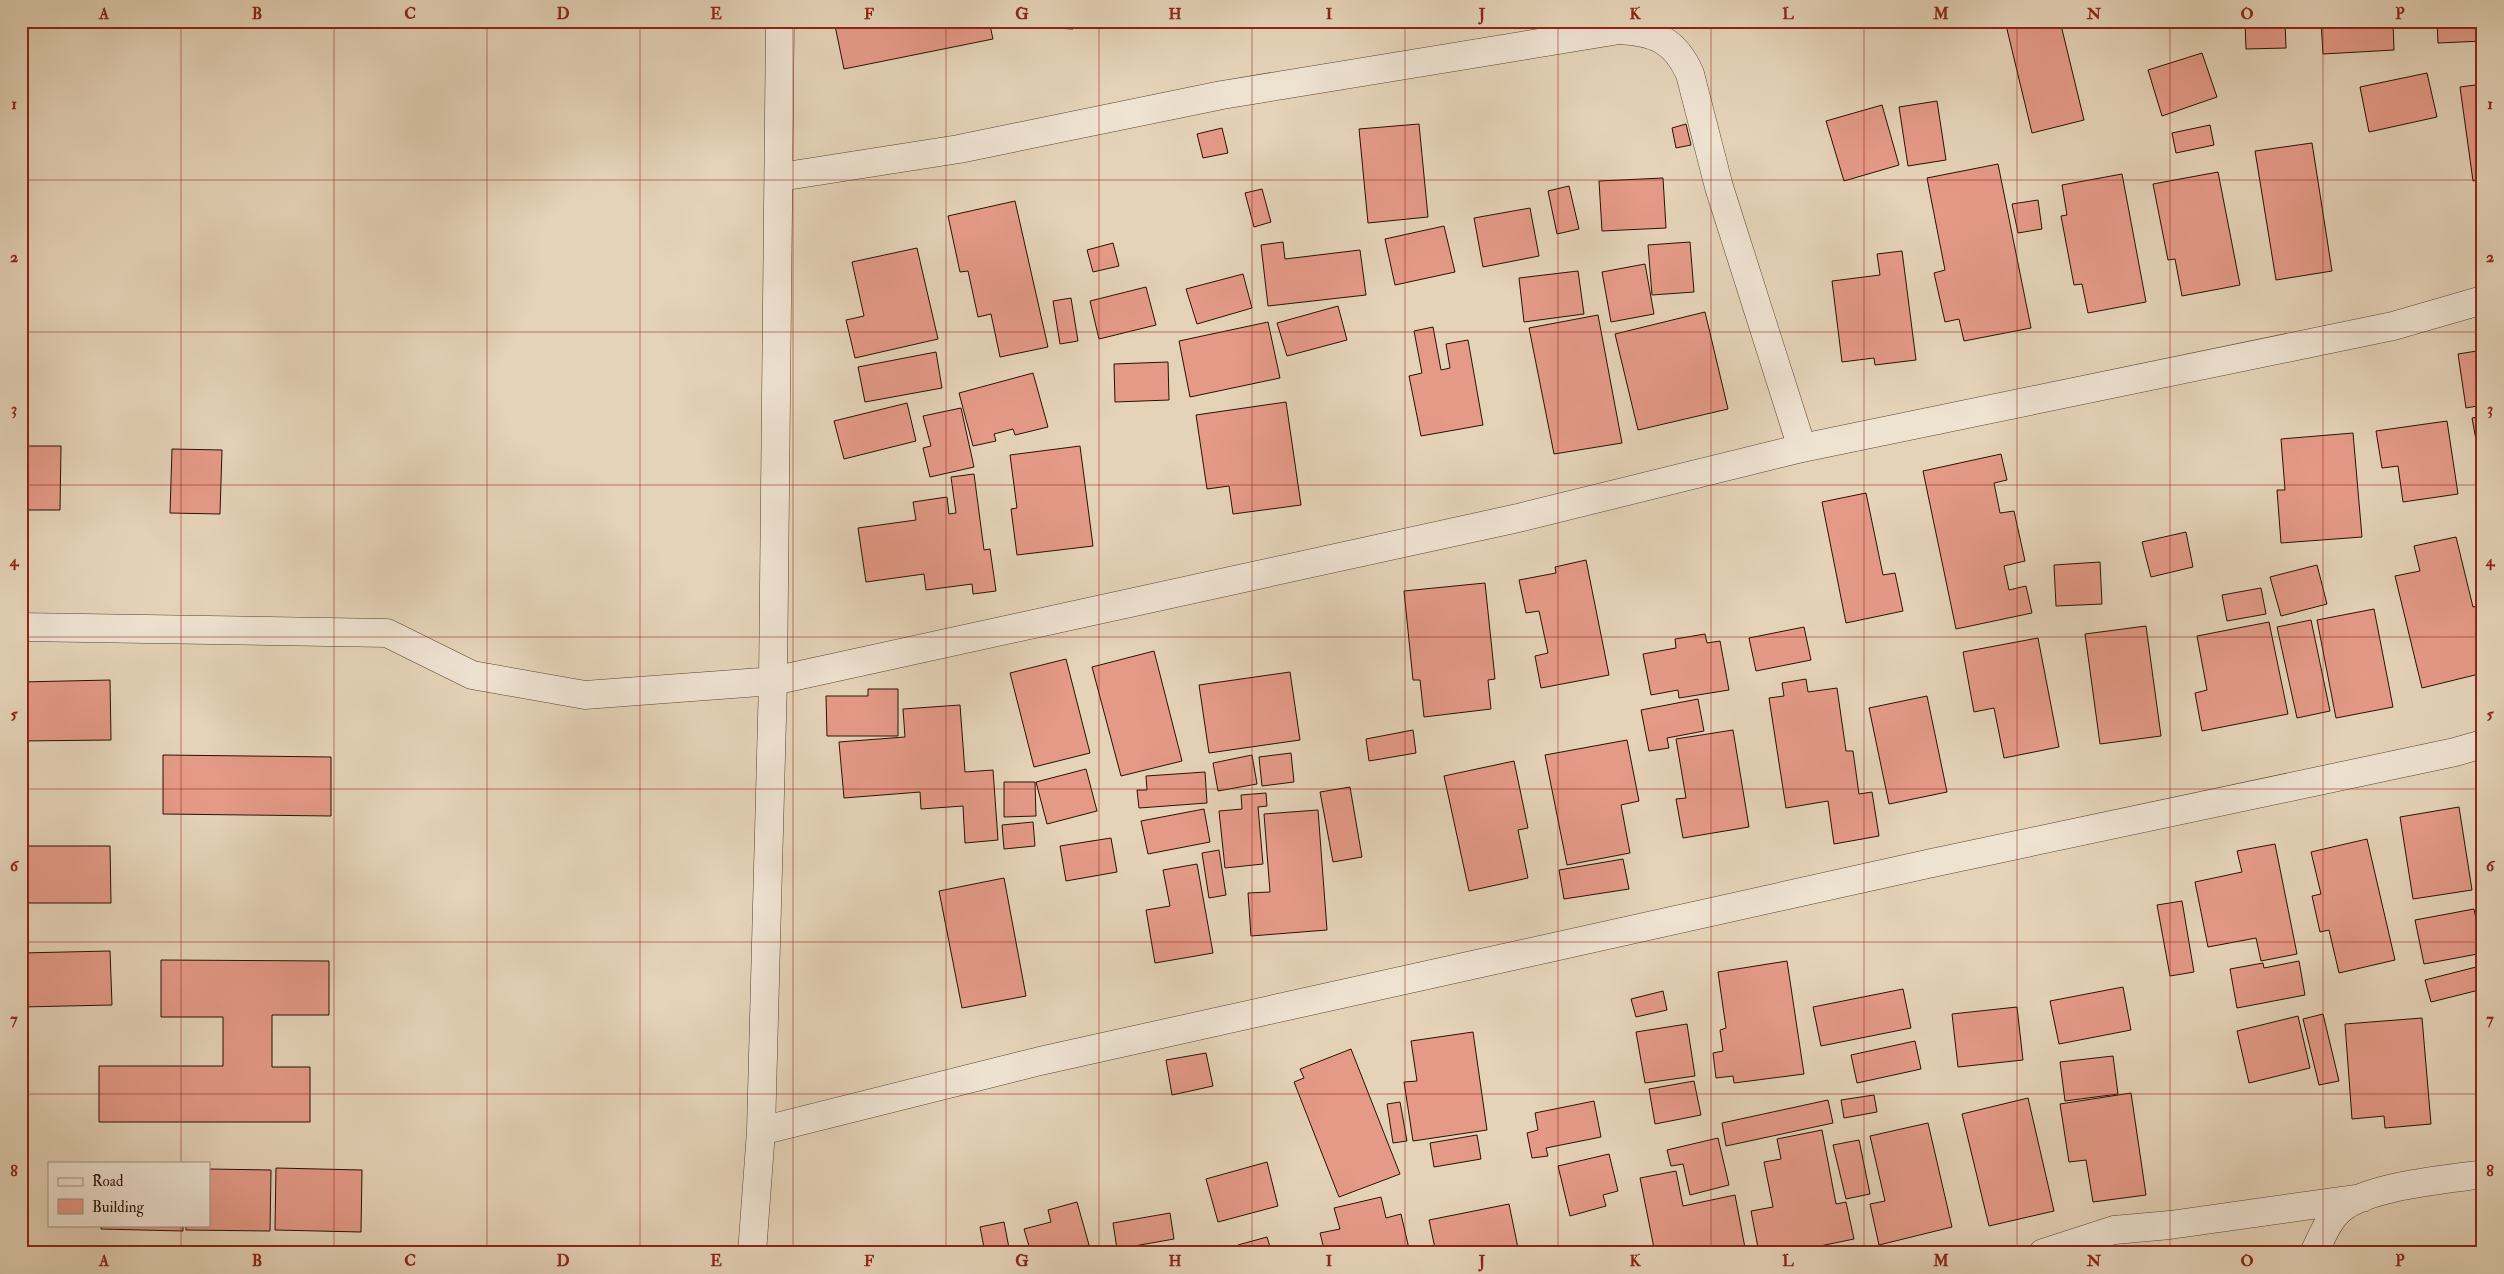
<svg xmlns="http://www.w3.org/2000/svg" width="2504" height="1274" font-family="'IM FELL Double Pica',serif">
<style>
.building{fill:#e59a88;stroke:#291100}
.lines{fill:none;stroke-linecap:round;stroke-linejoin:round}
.minor-casing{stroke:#58422e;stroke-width:29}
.minor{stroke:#eee2d1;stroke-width:28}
.grid{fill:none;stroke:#8f2418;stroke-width:1;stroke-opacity:0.55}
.neatline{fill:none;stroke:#8f2418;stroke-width:2}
.grid-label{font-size:16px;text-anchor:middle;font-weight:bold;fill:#8f2418}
</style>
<rect width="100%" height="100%" fill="#e5d3b8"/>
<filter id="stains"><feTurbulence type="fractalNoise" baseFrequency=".004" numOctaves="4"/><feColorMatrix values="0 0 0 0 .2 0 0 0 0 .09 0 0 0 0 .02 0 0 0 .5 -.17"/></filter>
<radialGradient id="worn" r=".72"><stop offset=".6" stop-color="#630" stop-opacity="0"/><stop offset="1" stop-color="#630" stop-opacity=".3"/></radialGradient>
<path class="building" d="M834 21H989L993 39 844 69Z
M1025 21H1073V29L1024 26Z
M2005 21H2060L2084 120 2032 133Z
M2245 21H2285L2286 48 2246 49Z
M2321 21H2393L2394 50 2323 54Z
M2437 21H2483V41L2438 43Z
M2202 53 2217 97 2162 116 2148 70Z
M2427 73 2437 117 2369 132 2360 87Z
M2483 84V179L2473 181 2460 87Z
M1937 101 1946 160 1908 166 1899 107Z
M1882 105 1899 165 1844 181 1826 121Z
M1419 124 1428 217 1368 223 1359 129Z
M1686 124 1691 145 1676 148 1672 128Z
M2210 125 2214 145 2176 153 2172 133Z
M1222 128 1228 153 1203 158 1197 134Z
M2312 143 2332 271 2276 280 2255 151Z
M1998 164 2031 328 1964 341 1959 319 1945 322 1934 273 1945 270 1927 178Z
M2218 172 2240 285 2182 296 2175 259 2168 260 2153 184Z
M2122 174 2146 302 2088 313 2082 284 2074 285 2061 216 2067 215 2062 185Z
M1663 178 1666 228 1602 231 1599 181Z
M1569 186 1579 229 1557 234 1548 191Z
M1262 189 1271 222 1254 227 1245 193Z
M2038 200 2042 229 2018 233 2012 204Z
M1015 201 1048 347 1000 357 991 314 978 317 968 271 960 272 948 216Z
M1530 208 1539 256 1483 267 1474 218Z
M1444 226 1455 272 1395 285 1385 239Z
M1283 242 1285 259 1360 250 1366 295 1268 306 1261 245Z
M1690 242 1694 292 1652 295 1648 245Z
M1113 243 1119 266 1093 272 1087 250Z
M917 248 938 339 855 358 846 320 864 316 852 262Z
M1902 251 1916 360 1875 365 1874 358 1842 362 1832 281 1880 275 1877 254Z
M1645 264 1654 314 1611 322 1602 272Z
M1578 271 1584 314 1524 322 1519 278Z
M1243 274 1252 308 1197 324 1186 289Z
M1146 287 1156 325 1099 339 1090 301Z
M1071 298 1078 341 1060 344 1053 301Z
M1338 306 1347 340 1287 356 1277 323Z
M1705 312 1728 409 1638 430 1615 334Z
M1598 315 1622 443 1554 454 1529 328Z
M1268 322 1280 378 1190 397 1179 341Z
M1433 327 1441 370 1450 368 1446 344 1468 340 1483 425 1421 436 1409 376 1422 373 1414 331Z
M2483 350V405L2466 408 2458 354Z
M936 352 942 388 865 402 858 367Z
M1168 362 1169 400 1115 402 1114 364Z
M1033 373 1048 427 1015 435 1013 429 994 434 996 441 973 446 959 393Z
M1286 402 1301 505 1233 514 1229 486 1207 489 1196 415Z
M907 403 916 441 844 459 834 421Z
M961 408 974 467 930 477 923 448 931 446 923 416Z
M2483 416V462H2480L2472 418Z
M2447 421 2458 494 2403 502 2398 466 2382 468 2376 431Z
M2353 433 2362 537 2281 543 2277 490H2285L2281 439Z
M21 446H61L60 510H21Z
M1080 446 1093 546 1017 555 1011 509 1017 508 1010 455Z
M172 449 222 450 220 514 170 513Z
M2001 454 2007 480 1994 483 2000 513 2014 511 2025 561 2004 566 2009 590 2026 586 2032 613 1956 629 1923 471Z
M974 474 984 550 990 549 996 591 973 594 972 584 926 590 924 574 866 582 858 528 916 520 913 502 947 497 949 514 956 513 951 477Z
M1866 493 1883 575 1895 573 1903 611 1846 623 1822 502Z
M2186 532 2193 567 2151 577 2142 542Z
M2456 537 2473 607 2483 605V673L2422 688 2395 576 2420 571 2414 546Z
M1586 560 1609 675 1541 688 1535 656 1548 653 1539 611 1526 613 1519 580 1556 573 1555 567Z
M2100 562 2102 604 2056 606 2054 565Z
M2317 565 2327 604 2281 616 2270 577Z
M1485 583 1495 679 1488 680 1491 709 1424 717 1420 680H1413L1404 591Z
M2261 588 2266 614 2227 621 2222 595Z
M2374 609 2393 707 2336 718 2317 620Z
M2311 620 2330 711 2297 718 2277 627Z
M2269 622 2288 714 2202 731 2195 693 2207 690 2197 636Z
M2146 626 2161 736 2100 744 2085 634Z
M1804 627 1811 660 1756 671 1749 638Z
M1705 634 1707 643 1720 641 1729 690 1679 698 1678 690 1651 695 1643 654 1676 648 1675 639Z
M2038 638 2059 747 2004 758 1994 708 1974 712 1963 652Z
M1154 651 1182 761 1121 776 1092 667Z
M1066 659 1090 753 1034 767 1010 673Z
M1290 672 1300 740 1209 753 1199 685Z
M1806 679 1808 692 1837 688 1846 751H1853L1859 794 1872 792 1879 836 1834 844 1828 801 1786 808 1769 698 1784 696 1782 683Z
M110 680 111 740 21 741V682Z
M868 689H898V736H827L826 696H868Z
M1927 696 1947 792 1889 804 1869 708Z
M1698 699 1704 731 1667 738 1669 748 1649 751 1641 710Z
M960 705 965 772 993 770 998 840 965 843 963 806 921 809 920 792 844 798 839 742 905 737 903 709Z
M1413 730 1416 753 1369 761 1366 739Z
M1733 730 1749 827 1683 838 1676 799 1686 798 1676 739Z
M1627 740 1639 801 1621 805 1630 853 1567 865 1545 755Z
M1291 753 1294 782 1262 786 1259 757Z
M163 755 331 757V816L163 814Z
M1252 755 1257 784 1218 791 1213 763Z
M1514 761 1528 828 1518 830 1528 878 1469 891 1444 776Z
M1086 769 1097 811 1047 824 1036 782Z
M1205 772 1207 803 1139 808 1137 790H1147L1146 776Z
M1004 782H1035L1036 816 1004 817Z
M1350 787 1362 857 1333 862 1320 792Z
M1266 793 1267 806 1258 807 1263 864 1225 868 1219 811 1242 809 1241 795Z
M2459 807 2472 890 2413 899 2400 817Z
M1204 809 1210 842 1148 854 1141 821Z
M1318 810 1327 930 1251 936 1248 893 1270 892 1264 814Z
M1033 822 1035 846 1004 849 1002 825Z
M1111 838 1117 872 1066 881 1060 846Z
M2367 839 2395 960 2339 973 2329 930 2320 932 2312 896 2321 894 2311 852Z
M2275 844 2297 954 2261 961 2256 938 2208 947 2195 882 2242 872 2237 851Z
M21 846H110L111 903H21Z
M1219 850 1226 895 1209 898 1202 853Z
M1623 859 1629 889 1564 899 1559 870Z
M1197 864 1213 953 1155 963 1146 910 1170 906 1163 870Z
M1004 878 1026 996 962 1008 939 891Z
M2182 901 2194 972 2170 976 2157 905Z
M2474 909 2483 953 2424 964 2415 920Z
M110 951 112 1005 21 1007V953Z
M161 960 329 961V1015H272V1067H310V1122H99V1066H223V1017H161Z
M1787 961 1804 1074 1734 1083 1733 1076 1716 1078 1713 1053 1723 1051 1720 1030 1726 1028 1718 972Z
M2299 961 2305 995 2237 1008 2230 969 2263 963 2264 968Z
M2480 966 2483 989 2431 1002 2425 980Z
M2123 987 2131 1030 2059 1044 2050 1001Z
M1903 989 1911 1028 1821 1046 1813 1007Z
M1663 991 1667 1010 1636 1017 1631 999Z
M2017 1007 2023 1060 1958 1067 1952 1014Z
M2323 1014 2339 1081 2319 1085 2303 1019Z
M2298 1016 2310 1068 2249 1083 2237 1031Z
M2422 1018 2431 1124 2385 1128 2384 1116 2352 1119 2345 1024Z
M1687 1024 1695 1076 1645 1083 1636 1032Z
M1473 1032 1487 1130 1413 1141 1404 1082 1417 1081 1411 1041Z
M1915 1041 1921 1069 1857 1083 1851 1055Z
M1351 1049 1400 1174 1339 1197 1294 1082 1304 1078 1300 1069Z
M1206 1053 1213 1086 1172 1095 1166 1060Z
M2113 1056 2118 1094 2065 1101 2060 1062Z
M1694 1081 1701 1115 1655 1124 1649 1089Z
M2131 1093 2146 1195 2093 1202 2086 1160 2069 1162 2060 1104Z
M1874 1095 1877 1112 1844 1118 1841 1100Z
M2028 1098 2054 1211 1989 1226 1962 1114Z
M1828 1100 1833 1123 1726 1146 1722 1123Z
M1594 1101 1601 1137 1546 1148 1548 1156 1532 1158 1527 1133 1538 1130 1535 1113Z
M1400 1102 1407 1141 1393 1143 1387 1104Z
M1928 1123 1952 1227 1879 1245 1870 1204 1885 1201 1870 1136Z
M1822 1130 1836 1204 1846 1202 1854 1239 1786 1253H1759L1751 1211 1773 1207 1764 1162 1781 1159 1777 1139Z
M1477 1135 1481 1159 1434 1167 1430 1143Z
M1718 1138 1729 1185 1690 1195 1683 1164 1671 1166 1667 1150Z
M1859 1140 1870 1194 1846 1199 1833 1145Z
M1609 1154 1618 1191 1603 1195 1606 1206 1570 1216 1558 1166Z
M1267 1162 1278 1206 1218 1222 1206 1179Z
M276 1168 362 1170 361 1232 275 1230Z
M209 1169 271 1170 270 1231 186 1230V1225H209Z
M1676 1171 1683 1206 1735 1195 1746 1253H1713V1249L1695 1253H1655L1640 1178Z
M1381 1197 1386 1218 1401 1214 1410 1253H1325L1320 1233 1340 1229 1334 1208Z
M1077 1202 1089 1245 1062 1253H1031L1024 1229 1051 1222 1048 1210Z
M1509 1204 1519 1253H1436L1429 1220Z
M1170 1213 1174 1239 1117 1249 1113 1223Z
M1004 1222 1010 1253H985L980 1227Z
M101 1225H183V1231L101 1229Z
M1267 1237 1272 1253H1240L1238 1245Z
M1825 1249 1826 1253H1794Z"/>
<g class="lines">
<g class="minor-casing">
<path id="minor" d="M780 177 959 149 1222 95 1619 30C1655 32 1675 40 1690 74L1719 187 1802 448
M21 627 387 633 472 675 585 695 773 681 1518 518 1802 448 2393 326 2483 300
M761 1131 1040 1061 1932 863 2455 752 2483 744
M752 1253 761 1131 773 681 780 21
M2043 1253 2114 1230 2170 1225 2362 1198
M2314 1253C2322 1237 2328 1219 2342 1208 2373 1185 2445 1180 2483 1174"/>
</g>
<use href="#minor" class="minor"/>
</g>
<path class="grid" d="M181 21V1163M334 21V1253M487 21V1253M640 21V1253M793 21V1253M946 21V1253M1099 21V1253M1252 21V1253M1405 21V1253M1558 21V1253M1711 21V1253M1864 21V1253M2017 21V1253M2170 21V1253M2323 21V1253M21 180H2483M21 332H2483M21 485H2483M21 637H2483M21 789H2483M21 942H2483M21 1094H2483M181 1225V1253"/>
<rect width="2504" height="1274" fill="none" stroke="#e5d3b8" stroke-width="55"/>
<rect x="48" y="1162" width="162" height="65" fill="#eee2d1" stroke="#9f8e7d"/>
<rect x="58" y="1178" width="25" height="8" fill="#eee2d1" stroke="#9f8e7d"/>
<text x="92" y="1186" font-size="15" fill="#291100">Road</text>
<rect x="58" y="1199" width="25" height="15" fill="#e59a88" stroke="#9f8e7d"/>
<text x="92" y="1212" font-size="15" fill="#291100">Building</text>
<rect x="28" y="28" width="2448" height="1218" class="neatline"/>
<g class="grid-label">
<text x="104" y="19">A</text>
<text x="257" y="19">B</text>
<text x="410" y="19">C</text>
<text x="563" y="19">D</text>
<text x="716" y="19">E</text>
<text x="869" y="19">F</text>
<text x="1022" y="19">G</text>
<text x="1175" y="19">H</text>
<text x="1329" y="19">I</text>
<text x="1482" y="19">J</text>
<text x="1635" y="19">K</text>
<text x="1788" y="19">L</text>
<text x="1941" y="19">M</text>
<text x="2094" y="19">N</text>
<text x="2247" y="19">O</text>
<text x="2400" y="19">P</text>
<text x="14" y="109">1</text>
<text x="2490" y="109">1</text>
<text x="14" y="262">2</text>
<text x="2490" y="262">2</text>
<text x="14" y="414">3</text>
<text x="2490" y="414">3</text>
<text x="14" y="566">4</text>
<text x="2490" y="566">4</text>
<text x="14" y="719">5</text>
<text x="2490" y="719">5</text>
<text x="14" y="871">6</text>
<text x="2490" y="871">6</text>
<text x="14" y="1024">7</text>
<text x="2490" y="1024">7</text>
<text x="14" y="1176">8</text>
<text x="2490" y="1176">8</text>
<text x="104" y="1266">A</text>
<text x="257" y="1266">B</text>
<text x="410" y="1266">C</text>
<text x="563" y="1266">D</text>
<text x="716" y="1266">E</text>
<text x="869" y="1266">F</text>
<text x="1022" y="1266">G</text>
<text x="1175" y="1266">H</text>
<text x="1329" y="1266">I</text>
<text x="1482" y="1266">J</text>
<text x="1635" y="1266">K</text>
<text x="1788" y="1266">L</text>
<text x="1941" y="1266">M</text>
<text x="2094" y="1266">N</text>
<text x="2247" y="1266">O</text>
<text x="2400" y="1266">P</text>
</g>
<rect width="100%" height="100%" filter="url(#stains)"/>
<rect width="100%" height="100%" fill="url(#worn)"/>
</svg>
